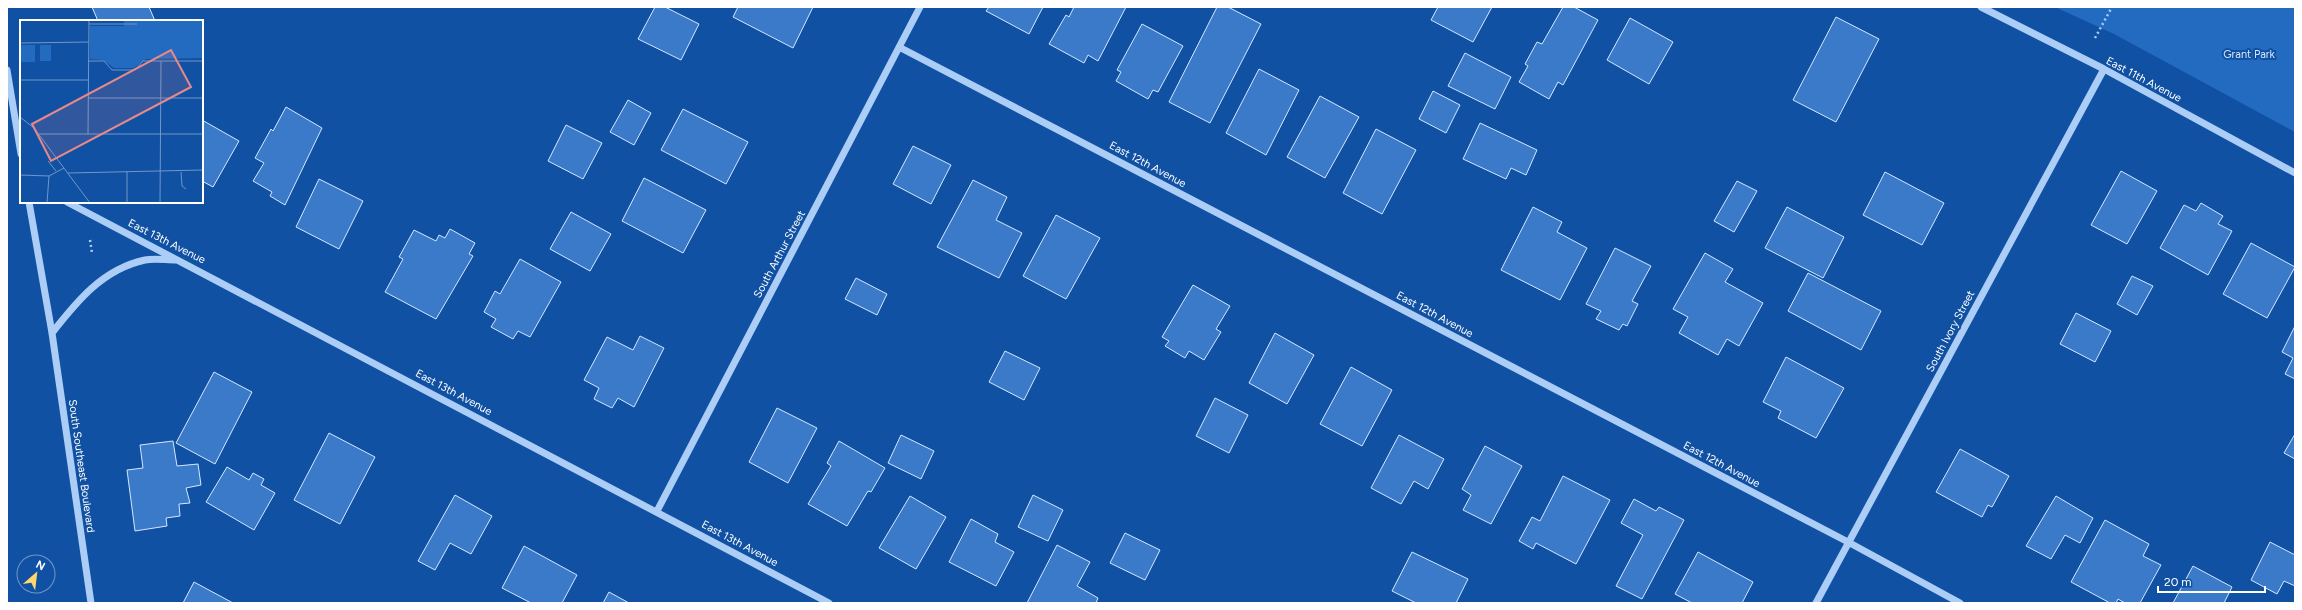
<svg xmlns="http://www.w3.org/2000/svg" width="2302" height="610" font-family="Figtree,sans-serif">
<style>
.green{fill:#236bc1}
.building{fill:#3a7ac9;stroke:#d4e8fe}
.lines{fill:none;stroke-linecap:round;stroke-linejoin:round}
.path{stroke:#abcdf6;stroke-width:2.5;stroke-dasharray:2 3;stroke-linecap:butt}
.minor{stroke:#abcdf6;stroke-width:7}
.labels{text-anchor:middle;stroke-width:4;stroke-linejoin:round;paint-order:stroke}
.park-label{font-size:11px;fill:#d4e8fe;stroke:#1151a3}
.street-label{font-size:11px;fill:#fff;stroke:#1151a3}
.inset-road{fill:none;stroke:#7097c8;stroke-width:1}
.view{fill:#e88989;fill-opacity:0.15;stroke:#e88989;stroke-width:2}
.inset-edge{fill:none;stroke:#fff;stroke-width:2}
</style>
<rect width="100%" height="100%" fill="#1151a3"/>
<path class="green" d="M2055 7H2295V132L2114 34Z"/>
<path class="building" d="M92 7H149L155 21H98Z
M655 7H665L699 24 681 60 638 39Z
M738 7H813L793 48 733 17Z
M989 7H1043L1029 34 986 11Z
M1074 7H1126L1098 61 1088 55 1084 63 1049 44 1066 15 1069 17Z
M1217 7H1228L1261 24 1210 123 1169 102Z
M1438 7H1492L1473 42 1431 20Z
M1563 7H1574L1598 20 1563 85 1558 82 1549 99 1519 82 1528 66 1525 64 1537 42 1542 44Z
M1836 17 1879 39 1836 122 1793 100Z
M1630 18 1673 42 1649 84 1607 60Z
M1142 24 1183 46 1158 92 1153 90 1148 99 1116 81 1121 72 1117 70Z
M1465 53 1511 77 1495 109 1448 86Z
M1259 69 1299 90 1266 155 1226 133Z
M1433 91 1460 105 1446 133 1419 119Z
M1320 96 1359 117 1325 178 1287 157Z
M628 100 651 113 634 145 610 132Z
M286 107 322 128 285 205 270 196 272 192 253 181 264 163 255 158 271 129 273 131Z
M683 109 748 142 726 184 661 150Z
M202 120 239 141 213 187 202 181Z
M1480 123 1537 150 1526 175 1511 168 1506 179 1463 159Z
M566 125 602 143 583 179 548 161Z
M1376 129 1416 150 1382 214 1343 193Z
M913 146 951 165 931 204 893 184Z
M2121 171 2157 191 2127 244 2091 225Z
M1885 172 1944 203 1922 245 1863 215Z
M644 178 706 210 683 253 622 221Z
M319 179 363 201 339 249 296 227Z
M973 180 1007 197 996 220 1022 233 999 278 937 247Z
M1737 181 1757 191 1734 232 1714 221Z
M2201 203 2223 216 2218 224 2232 231 2208 275 2160 248 2184 205 2196 211Z
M1533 207 1562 222 1557 232 1587 248 1560 300 1501 270Z
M1787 207 1844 237 1823 278 1765 248Z
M571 212 611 234 590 271 550 249Z
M1056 215 1100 238 1066 299 1023 276Z
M450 229 475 243 469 254 473 256 436 319 385 292 403 259 399 257 414 230 436 241 439 235 445 238Z
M2251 243 2295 267 2267 318 2223 294Z
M1615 248 1651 266 1632 301 1638 304 1627 326 1623 324 1619 330 1596 319 1601 311 1586 304Z
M1705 253 1733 269 1725 282 1763 303 1739 346 1727 339 1718 355 1679 333 1688 317 1673 309Z
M520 259 561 282 530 337 518 331 513 339 491 327 496 319 484 312 495 291 500 294Z
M1808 273 1881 311 1861 350 1788 311Z
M2132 276 2153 286 2137 315 2117 304Z
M856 278 887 294 877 315 845 299Z
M1193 285 1230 306 1216 329 1221 332 1204 360 1189 351 1185 358 1165 346 1169 341 1162 337Z
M2076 313 2111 331 2095 362 2060 344Z
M2295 326V379L2285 374 2293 358 2282 352Z
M1275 333 1314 355 1287 404 1249 383Z
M640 336 664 348 634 407 618 398 612 408 594 399 599 388 584 380 607 337 633 350Z
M1005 351 1040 368 1024 400 989 382Z
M1786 357 1844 388 1816 438 1778 418 1781 411 1763 402Z
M1351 367 1392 390 1362 446 1320 424Z
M214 372 252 392 215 464 176 443Z
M1215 398 1248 415 1229 453 1196 436Z
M777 408 817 428 788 483 749 462Z
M329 433 375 457 340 524 294 500Z
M2295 434V459L2284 453Z
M901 435 934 451 921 479 888 463Z
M1399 435 1444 459 1428 489 1414 481 1401 504 1371 488Z
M173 441 177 466 198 464 201 485 186 488 190 503 179 504 180 516 166 518 167 526 135 531 127 470 143 468 140 445Z
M839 441 885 468 871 492 868 491 847 526 808 504 831 466 827 463Z
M1485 446 1522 466 1491 524 1463 510 1471 495 1462 489Z
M1960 449 2009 476 1992 507 1988 505 1982 517 1936 492Z
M227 467 249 480 253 473 264 479 261 485 275 493 254 530 206 502Z
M1563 476 1610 500 1576 564 1536 543 1533 549 1519 541 1532 517 1540 521Z
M455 495 492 516 471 554 450 543 435 570 418 561Z
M1033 495 1063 510 1048 541 1018 527Z
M910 496 946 517 916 569 879 548Z
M2056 496 2093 518 2080 543 2065 535 2051 559 2026 546Z
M1634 499 1656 511 1659 507 1684 520 1642 599 1616 586 1643 535 1621 523Z
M971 519 998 534 995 542 1014 552 996 586 949 562Z
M2105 520 2149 544 2143 556 2161 565 2140 603H2125L2118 599 2116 603H2110L2071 582Z
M1125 533 1160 550 1145 580 1110 563Z
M2270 542 2295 555V586L2284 581 2277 594 2251 580Z
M1057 545 1090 562 1077 586 1098 598 1096 603H1027Z
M524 546 577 575 562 603H531L502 588Z
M1412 552 1468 579 1456 603H1416L1392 591Z
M1698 552 1753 582 1742 603H1692L1675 594Z
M2193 566 2232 587 2224 603H2173Z
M194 582 233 603H183Z
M609 592 629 603H603Z"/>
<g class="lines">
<path class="path" d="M2095 38 2112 7
M90 240 92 253"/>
<path class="minor" d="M1981 7 2104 69 2295 173
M899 47 1848 542 1960 603
M7 70 21 154
M29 202 52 333 91 603
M67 202 829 603
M52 333C77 301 103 269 145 260 154 258 166 260 176 260
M657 511 920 7
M1816 603 2104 69"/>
</g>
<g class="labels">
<g class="park-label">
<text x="2249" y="58">Grant Park</text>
</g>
<g class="street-label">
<text transform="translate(2144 79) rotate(28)" y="4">East 11th Avenue</text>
<text transform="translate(1148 164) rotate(28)" y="4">East 12th Avenue</text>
<text transform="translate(167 241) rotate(27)" y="4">East 13th Avenue</text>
<text transform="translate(779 254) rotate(-62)" y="4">South Arthur Street</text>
<text transform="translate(1435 314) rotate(28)" y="4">East 12th Avenue</text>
<text transform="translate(1950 331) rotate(-62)" y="4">South Ivory Street</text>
<text transform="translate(454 392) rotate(28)" y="4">East 13th Avenue</text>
<text transform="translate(1722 464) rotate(28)" y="4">East 12th Avenue</text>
<text transform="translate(82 466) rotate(82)" y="4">South Southeast Boulevard</text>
<text transform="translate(740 543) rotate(28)" y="4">East 13th Avenue</text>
</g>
</g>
<g transform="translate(20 20)">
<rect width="183" height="183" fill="#1151a3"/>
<path d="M104 0 183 1V38L126 39 114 48H94L83 40 70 39V6H104ZM0 25H15V42H0ZM20 25H31V41H20Z" fill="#236bc1"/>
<path class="inset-road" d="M69 4H117M0 23 69 22M68 41H84L92 50H115L123 41H183M0 60H68M68 78H183M0 97 14 108 70 183M19 114H183M68 114 69 0M28 141 36 151M161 152 162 166 166 169M48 153 183 150M0 155 29 156M29 156 44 148M27 183 29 156M107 183V152M140 183 141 41"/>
<path class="view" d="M151 30 171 67 31 141 12 104Z"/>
<rect width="183" height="183" class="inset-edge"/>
</g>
<rect width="2302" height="610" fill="none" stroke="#ffffff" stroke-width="16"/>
<g transform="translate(36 574) rotate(28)"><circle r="19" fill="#1151a3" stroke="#7097c8"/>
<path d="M0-3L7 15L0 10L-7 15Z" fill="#ffd570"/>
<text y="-6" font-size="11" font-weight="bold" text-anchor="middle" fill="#ffffff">N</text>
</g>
<path d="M2158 586v6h107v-6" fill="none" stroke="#ffffff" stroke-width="2"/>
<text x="2164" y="586" font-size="12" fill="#ffffff" stroke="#1151a3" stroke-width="3" paint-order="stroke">20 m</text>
</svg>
